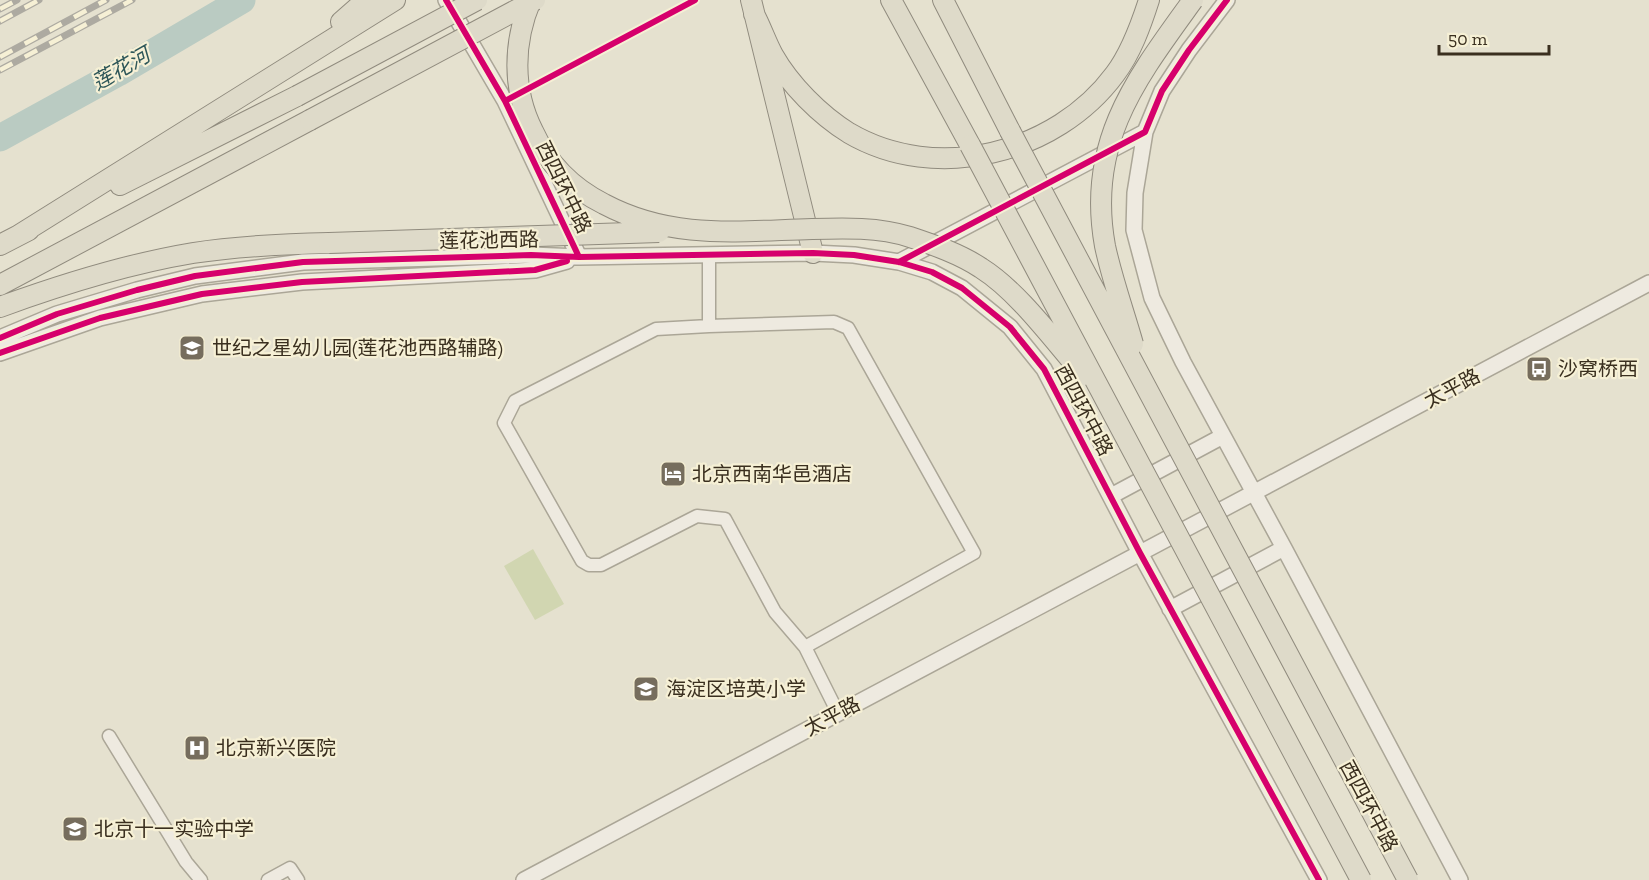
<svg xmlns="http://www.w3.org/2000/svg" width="1649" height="880" font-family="'Zilla Slab','Noto Sans SC',serif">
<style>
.green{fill:#d1d6b1}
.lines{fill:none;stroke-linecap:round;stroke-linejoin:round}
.river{stroke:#bacbc2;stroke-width:27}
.minor-casing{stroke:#aba697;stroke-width:15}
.tertiary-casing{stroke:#aba697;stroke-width:18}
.trunk-casing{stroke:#908b7e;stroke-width:22}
.minor{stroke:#eeeae0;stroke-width:12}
.tertiary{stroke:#eeeae0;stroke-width:15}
.trunk{stroke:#dedac9;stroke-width:20}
.rail-casing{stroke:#adaaa1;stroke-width:7}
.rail{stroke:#f6f0d5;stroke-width:4.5;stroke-dasharray:14;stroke-linecap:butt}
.trunk-bridge-casing{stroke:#908b7e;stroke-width:22;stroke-linecap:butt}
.trunk-bridge{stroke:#dedac9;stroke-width:20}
.cycleway-casing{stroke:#f6f0d5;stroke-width:10}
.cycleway{stroke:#d6006c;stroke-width:6}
.labels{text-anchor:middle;stroke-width:4.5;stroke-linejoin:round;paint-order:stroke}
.street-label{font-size:20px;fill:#3a2f1f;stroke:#f6f0d5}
.poi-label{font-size:20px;fill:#3a2f1f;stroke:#f6f0d5;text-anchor:start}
.water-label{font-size:21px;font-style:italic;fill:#2e5759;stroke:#f6f0d5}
</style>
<rect width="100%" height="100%" fill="#e5e1cf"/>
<path class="green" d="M533 549 564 604 535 620 504 566Z"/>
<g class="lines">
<path class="river" d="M0 138 118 73 242 0"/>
<g class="minor-casing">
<path id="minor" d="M709 254V326L834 322 848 328 974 553 805 647 838 713
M709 326 656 329 515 401 504 423 582 561 589 565H601L697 516 725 519 775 612 805 647
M109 736 186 862 201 880
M268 880 290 868 298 880"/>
</g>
<g class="tertiary-casing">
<path id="tertiary" d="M446 0 505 101 579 257
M1227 0 1189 50 1162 91 1145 132 1135 193 1134 230 1152 298 1183 362 1284 548 1460 880
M899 262 1145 132
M0 338 57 314 137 290 195 276 303 262 531 255 579 257 813 253 854 255 899 262 932 272 962 288 1010 327 1044 369 1140 553 1319 880
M0 353 100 318 202 294 302 282 535 270 567 261
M1111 496 1223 436
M1170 609 1284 548
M524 880 1649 283"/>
</g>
<g class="trunk-casing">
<path id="trunk" d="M751 0 813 253
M891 0 970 145
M943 0 1010 131
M754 14C761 27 766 42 773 55 790 85 820 115 849 133 936 184 1056 154 1115 74 1131 53 1141 25 1149 0
M341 22 366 0
M120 185 297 96
M19 235 395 0
M0 245 29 230
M0 285 310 120
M0 307C63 284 127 264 193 253 238 246 284 244 329 243"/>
</g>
<use href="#minor" class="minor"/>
<use href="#tertiary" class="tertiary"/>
<use href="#trunk" class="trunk"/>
<g class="rail-casing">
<path id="rail" d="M0 9 17 0
M0 21 39 0
M0 57 106 0
M0 70 132 0"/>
</g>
<use href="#rail" class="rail"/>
<g class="trunk-bridge-casing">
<path id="trunk-bridge" d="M531 0C513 42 512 90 533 131 548 164 572 188 604 204 672 240 737 231 812 229 844 228 879 227 910 237 934 245 960 254 981 268 1019 292 1054 341 1084 375
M297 96 477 0
M310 120 535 0
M1010 131 1408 880
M970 145 1361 880
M329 243 659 232
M1133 344C1124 312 1112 279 1105 246 1086 142 1136 79 1193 0"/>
</g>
<use href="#trunk-bridge" class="trunk-bridge"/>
<g class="cycleway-casing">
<path id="cycleway" d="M446 0 505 101 579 257
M505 101 695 0
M899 262 1145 132 1162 91 1189 50 1227 0
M0 338 57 314 137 290 195 276 303 262 531 255 579 257 813 253 854 255 899 262 932 272 962 288 1010 327 1044 369 1140 553 1319 880
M0 353 100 318 202 294 302 282 535 270 567 261"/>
</g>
<use href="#cycleway" class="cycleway"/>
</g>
<defs>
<g id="school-square" transform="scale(1.35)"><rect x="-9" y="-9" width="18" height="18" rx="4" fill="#766d5d" stroke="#f6f0d5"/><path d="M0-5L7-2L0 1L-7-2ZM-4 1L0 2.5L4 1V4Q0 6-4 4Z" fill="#fff"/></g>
<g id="bus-square" transform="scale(1.35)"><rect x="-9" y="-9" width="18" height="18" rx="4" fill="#766d5d" stroke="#f6f0d5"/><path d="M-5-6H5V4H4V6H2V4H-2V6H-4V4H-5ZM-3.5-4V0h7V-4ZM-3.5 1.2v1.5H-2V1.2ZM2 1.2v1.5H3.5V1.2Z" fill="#fff"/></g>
<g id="hotel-square" transform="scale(1.35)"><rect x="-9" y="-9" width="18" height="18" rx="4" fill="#766d5d" stroke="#f6f0d5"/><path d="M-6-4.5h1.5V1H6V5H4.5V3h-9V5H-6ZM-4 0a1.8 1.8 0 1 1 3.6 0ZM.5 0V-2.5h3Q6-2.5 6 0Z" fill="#fff"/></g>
<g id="hospital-square" transform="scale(1.35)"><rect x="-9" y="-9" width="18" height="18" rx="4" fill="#766d5d" stroke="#f6f0d5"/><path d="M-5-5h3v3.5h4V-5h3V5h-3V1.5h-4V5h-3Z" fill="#fff"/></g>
</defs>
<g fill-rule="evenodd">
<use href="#school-square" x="192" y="348"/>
<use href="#bus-square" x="1539" y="369"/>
<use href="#hotel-square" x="673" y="474"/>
<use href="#school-square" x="646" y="689"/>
<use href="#hospital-square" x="197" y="748"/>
<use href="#school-square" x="75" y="829"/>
</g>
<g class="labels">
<g class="street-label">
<text transform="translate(564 187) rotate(64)" y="7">西四环中路</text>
<text transform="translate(489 240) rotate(-1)" y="7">莲花池西路</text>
<text transform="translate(1452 388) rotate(-28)" y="7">太平路</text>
<text transform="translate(1084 410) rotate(62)" y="7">西四环中路</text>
<text transform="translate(832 716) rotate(-28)" y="7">太平路</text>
<text transform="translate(1369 806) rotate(62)" y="7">西四环中路</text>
</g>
<g class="poi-label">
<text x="212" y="355">世纪之星幼儿园(莲花池西路辅路)</text>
<text x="1558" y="376">沙窝桥西</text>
<text x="692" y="481">北京西南华邑酒店</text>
<text x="666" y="696">海淀区培英小学</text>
<text x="216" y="755">北京新兴医院</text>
<text x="94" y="836">北京十一实验中学</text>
</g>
<g class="water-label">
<text transform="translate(121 69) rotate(-30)" y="7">莲花河</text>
</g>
</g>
<path d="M1439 45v9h110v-9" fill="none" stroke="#3a2f1f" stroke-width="3"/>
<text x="1448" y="45" font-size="18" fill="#3a2f1f" stroke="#f6f0d5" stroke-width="4.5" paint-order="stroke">50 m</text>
</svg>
